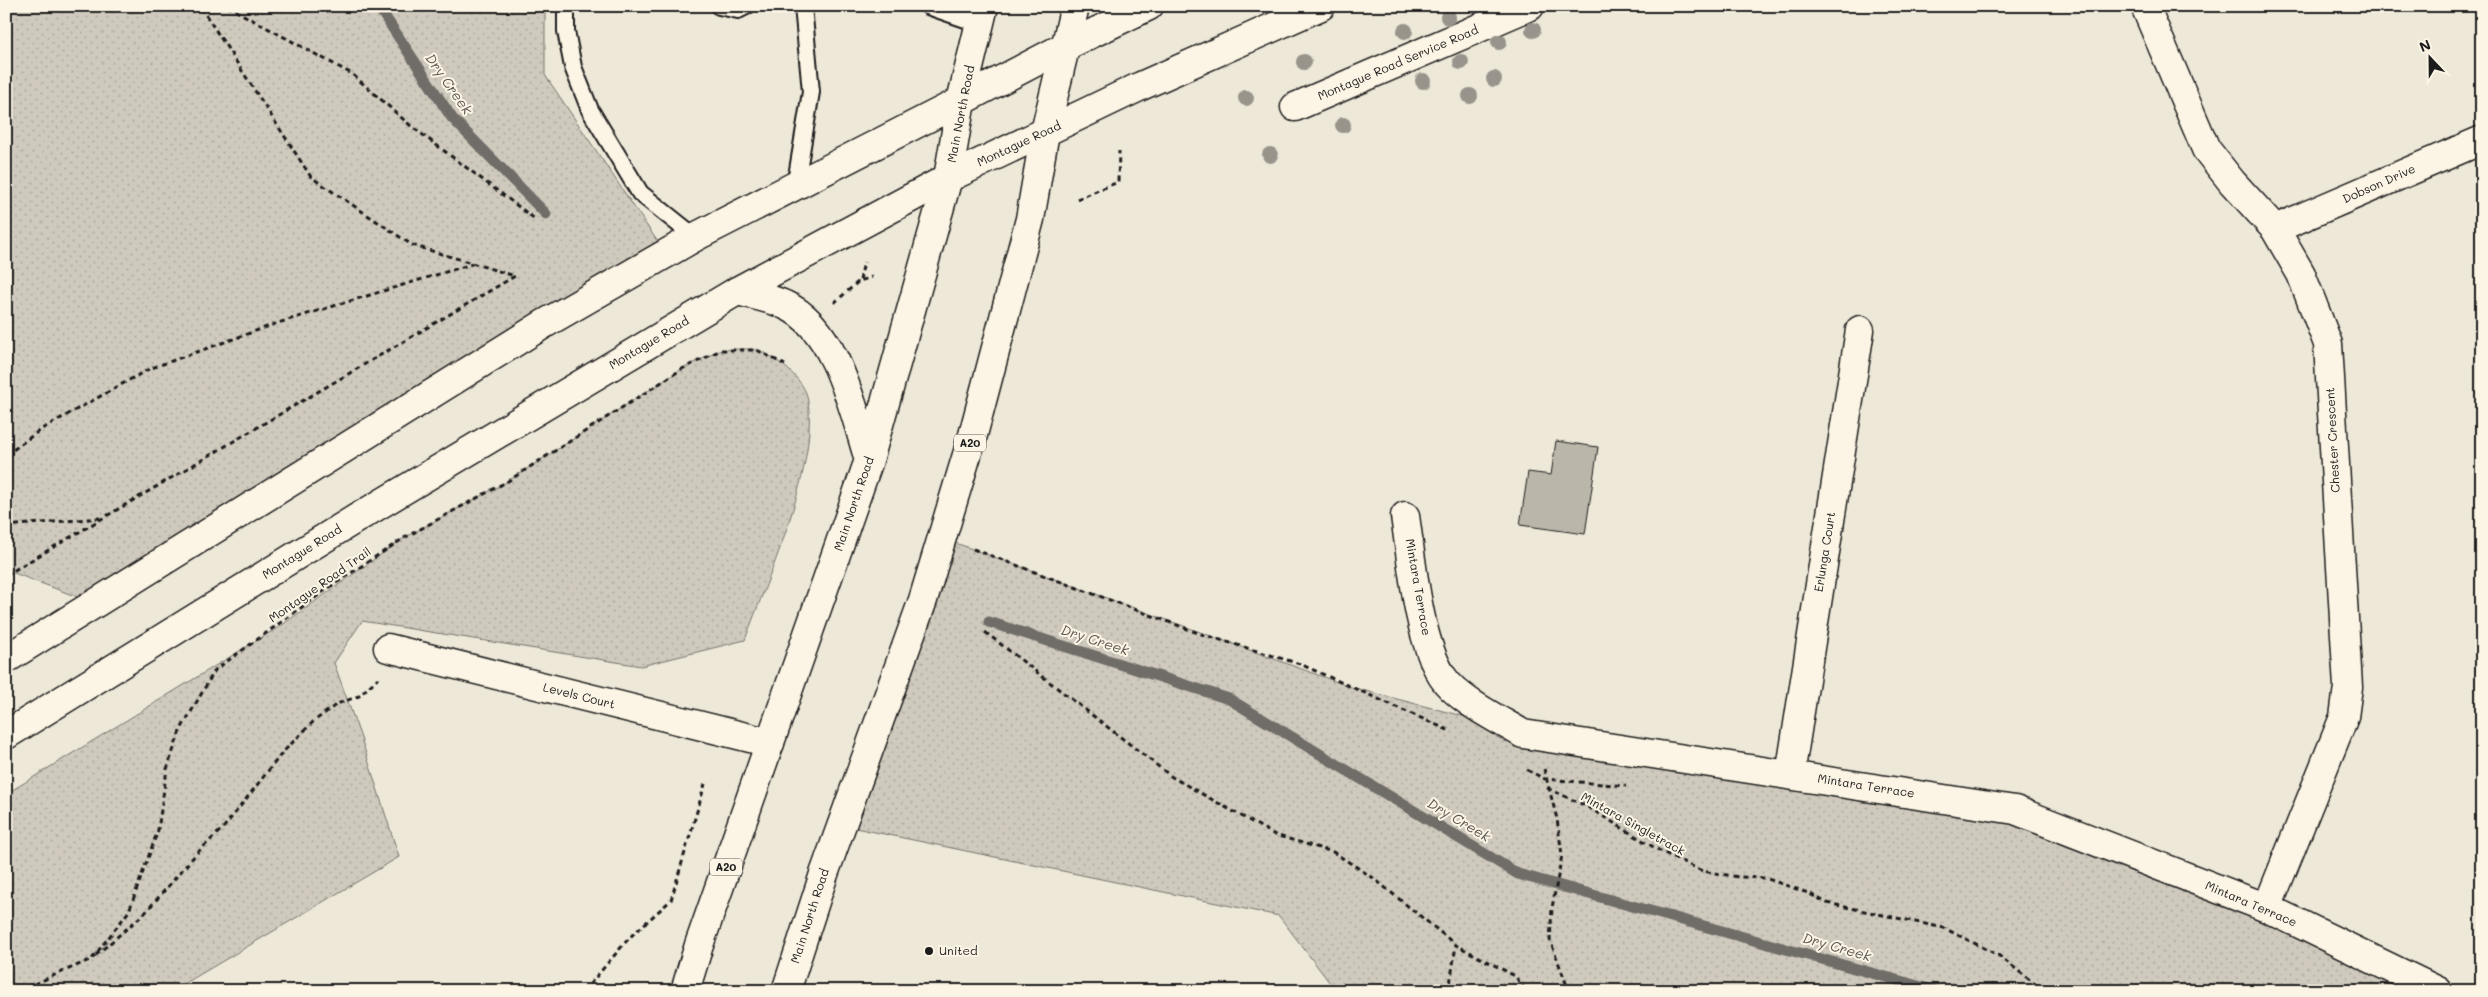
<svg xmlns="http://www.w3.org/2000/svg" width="2488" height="997" font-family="Mali,sans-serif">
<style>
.grass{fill:url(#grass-dots);stroke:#76736c}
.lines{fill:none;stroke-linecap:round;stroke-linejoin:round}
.stream{stroke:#6f6c67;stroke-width:11}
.building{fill:#bab6aa;stroke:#1c1c1c}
.service-casing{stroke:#1c1c1c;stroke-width:20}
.minor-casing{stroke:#1c1c1c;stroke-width:31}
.secondary-casing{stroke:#1c1c1c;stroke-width:31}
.primary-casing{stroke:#1c1c1c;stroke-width:31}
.trunk-casing{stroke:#1c1c1c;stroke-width:31}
.path{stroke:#1c1c1c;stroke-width:3;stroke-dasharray:5 4;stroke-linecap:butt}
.service{stroke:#fcf5e5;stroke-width:16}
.minor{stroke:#fcf5e5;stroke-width:28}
.secondary{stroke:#fcf5e5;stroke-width:28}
.primary{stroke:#fcf5e5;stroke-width:28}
.trunk{stroke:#fcf5e5;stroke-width:28}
.tree{fill:#98948b}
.poi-dot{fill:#1c1c1c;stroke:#fcf5e5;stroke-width:2}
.labels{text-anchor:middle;stroke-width:4;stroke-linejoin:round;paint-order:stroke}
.shield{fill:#fcf5e5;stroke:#5f5d58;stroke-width:1}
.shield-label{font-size:11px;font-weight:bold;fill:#1c1c1c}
.street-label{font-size:12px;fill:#1c1c1c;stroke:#fcf5e5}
.poi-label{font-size:12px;fill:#1c1c1c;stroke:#fcf5e5;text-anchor:start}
.water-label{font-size:14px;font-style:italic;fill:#5b5854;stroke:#fcf5e5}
</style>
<defs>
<pattern id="grass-dots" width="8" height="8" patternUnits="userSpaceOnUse" patternTransform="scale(1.25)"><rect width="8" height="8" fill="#cfcabd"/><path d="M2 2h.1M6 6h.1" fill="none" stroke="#b1ada2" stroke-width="1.8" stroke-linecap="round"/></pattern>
</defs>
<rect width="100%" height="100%" fill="#eee8d9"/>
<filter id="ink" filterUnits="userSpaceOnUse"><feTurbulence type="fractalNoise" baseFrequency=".02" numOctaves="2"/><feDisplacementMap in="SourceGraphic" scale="10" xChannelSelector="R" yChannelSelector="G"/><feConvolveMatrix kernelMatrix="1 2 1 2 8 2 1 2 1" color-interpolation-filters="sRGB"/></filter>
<g filter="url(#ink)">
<path class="grass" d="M6 6H545V75L666 254 96 604 6 570Z
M721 350C732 350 748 347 759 351 775 356 803 379 807 396 821 462 768 577 745 640L641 666 362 621 334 663 361 738 399 857 172 991H6V794L282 625 404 538 508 481 682 369Z
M942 538 1351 687 1539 736 2015 810 2438 991H1336L1279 916 841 825Z"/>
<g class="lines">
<path class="stream" d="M378 6 452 118 546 214
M989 622 1229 699 1518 874 1936 991"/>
</g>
<path class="building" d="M1556 441 1598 447 1585 534 1520 525 1528 472 1551 475Z"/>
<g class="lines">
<g class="service-casing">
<path id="service" d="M566 6V31L573 67 590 110 640 193 695 237
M719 6 738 10 746 6
M928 6 980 24
M793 186 797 176 811 92 803 6"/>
</g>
<g class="minor-casing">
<path id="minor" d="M2145 6 2206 149 2232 182 2275 229 2301 274 2328 344 2348 687 2344 717 2267 908
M1295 107 1530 6
M2275 229 2482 140
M1405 516C1412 562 1418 638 1442 676 1456 699 1500 720 1523 734L2015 810 2267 908 2438 991
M388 648 770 743
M1790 775 1860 330"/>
</g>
<g class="secondary-casing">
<path id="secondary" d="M961 101 1064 47 1149 6
M1045 132 1141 86 1321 6"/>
</g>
<g class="primary-casing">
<path id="primary" d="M6 659 544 324 695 237 961 101
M6 735 357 518 737 291 948 178 1045 132"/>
</g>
<g class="trunk-casing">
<path id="trunk" d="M737 291C753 295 770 298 785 305 836 327 854 412 869 460
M685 991 699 945 869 460 948 178 961 101 984 6
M786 991 824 874 923 600 973 435 1030 219 1045 132 1075 6"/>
</g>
<path class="path" d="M227 6 352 74 411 126 535 219
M1077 199 1118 182 1119 151
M860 280 864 262
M834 303 859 281 872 277
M6 455 40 430 149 369 278 323 472 264
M6 526 100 518
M973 549 1201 634 1300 664 1450 731
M6 575 515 276 412 245 311 177 200 6
M985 632 1172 777 1275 835 1333 852 1372 877 1456 945 1515 976 1526 991
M1544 769 1557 819 1562 855 1552 908 1550 940 1569 991
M1527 770 1545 779 1626 786
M1547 788 1586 806 1660 851 1702 871 1739 877 1765 878 1808 893 1827 903 1944 928 1998 955 2044 991
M96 955 145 913 196 854 224 827 283 752 313 722 337 704 359 696 378 678
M18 991 92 959 129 911 158 830 167 769 180 731 215 670 327 589 404 538 508 481 682 369 721 350H757L785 365
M584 991 630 937 671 900 705 784
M1449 991 1456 945"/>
<use href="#service" class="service"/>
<use href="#minor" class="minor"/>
<use href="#secondary" class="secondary"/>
<use href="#primary" class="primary"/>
<use href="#trunk" class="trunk"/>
</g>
<g class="tree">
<circle cx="1448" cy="17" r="8"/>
<circle cx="1533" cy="30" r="8"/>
<circle cx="1405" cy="31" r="8"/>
<circle cx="1499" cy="42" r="8"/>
<circle cx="1304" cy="62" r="8"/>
<circle cx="1461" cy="62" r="8"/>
<circle cx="1494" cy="79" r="8"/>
<circle cx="1423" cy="81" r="8"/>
<circle cx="1470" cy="96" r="8"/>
<circle cx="1246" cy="98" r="8"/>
<circle cx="1343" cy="125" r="8"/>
<circle cx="1270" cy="155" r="8"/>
</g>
</g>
<circle class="poi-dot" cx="929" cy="951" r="5"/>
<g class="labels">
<g class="shield">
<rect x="954" y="434.5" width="32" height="17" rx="4"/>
<rect x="710" y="858.5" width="32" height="17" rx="4"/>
</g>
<g class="shield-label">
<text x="970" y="447">A20</text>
<text x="726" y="871">A20</text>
</g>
<g class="street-label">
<text transform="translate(1398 63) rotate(-23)" y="4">Montague Road Service Road</text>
<text transform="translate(961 114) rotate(-79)" y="4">Main North Road</text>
<text transform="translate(1019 144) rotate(-25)" y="4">Montague Road</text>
<text transform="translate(2379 184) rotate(-24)" y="4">Dobson Drive</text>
<text transform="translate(649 343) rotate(-31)" y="4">Montague Road</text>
<text transform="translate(2333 440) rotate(-93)" y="4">Chester Crescent</text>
<text transform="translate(854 504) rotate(-71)" y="4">Main North Road</text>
<text transform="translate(302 552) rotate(-32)" y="4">Montague Road</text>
<text transform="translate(1825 552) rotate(-81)" y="4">Erlunga Court</text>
<text transform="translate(320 585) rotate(-35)" y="4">Montague Road Trail</text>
<text transform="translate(1418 587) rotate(80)" y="4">Mintara Terrace</text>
<text transform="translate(579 696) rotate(14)" y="4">Levels Court</text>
<text transform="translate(1866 786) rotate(9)" y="4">Mintara Terrace</text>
<text transform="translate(1633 824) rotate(29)" y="4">Mintara Singletrack</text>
<text transform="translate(2251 904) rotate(23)" y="4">Mintara Terrace</text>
<text transform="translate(810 916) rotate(-72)" y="4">Main North Road</text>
</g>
<g class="poi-label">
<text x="939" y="955">United</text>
</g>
<g class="water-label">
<text transform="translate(449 84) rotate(55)" y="5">Dry Creek</text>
<text transform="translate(1095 640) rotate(18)" y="5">Dry Creek</text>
<text transform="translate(1459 820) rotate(31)" y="5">Dry Creek</text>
<text transform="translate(1837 947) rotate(16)" y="5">Dry Creek</text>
</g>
</g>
<rect width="2488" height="997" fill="none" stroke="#fcf5e5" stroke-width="25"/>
<rect x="12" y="12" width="2463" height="972" fill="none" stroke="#1c1c1c" stroke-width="2" filter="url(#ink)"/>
<g transform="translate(2430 58) rotate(338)" stroke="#fcf5e5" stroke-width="4" paint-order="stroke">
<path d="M0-4L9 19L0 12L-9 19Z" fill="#1c1c1c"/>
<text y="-8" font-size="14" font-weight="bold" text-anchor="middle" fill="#1c1c1c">N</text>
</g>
</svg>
